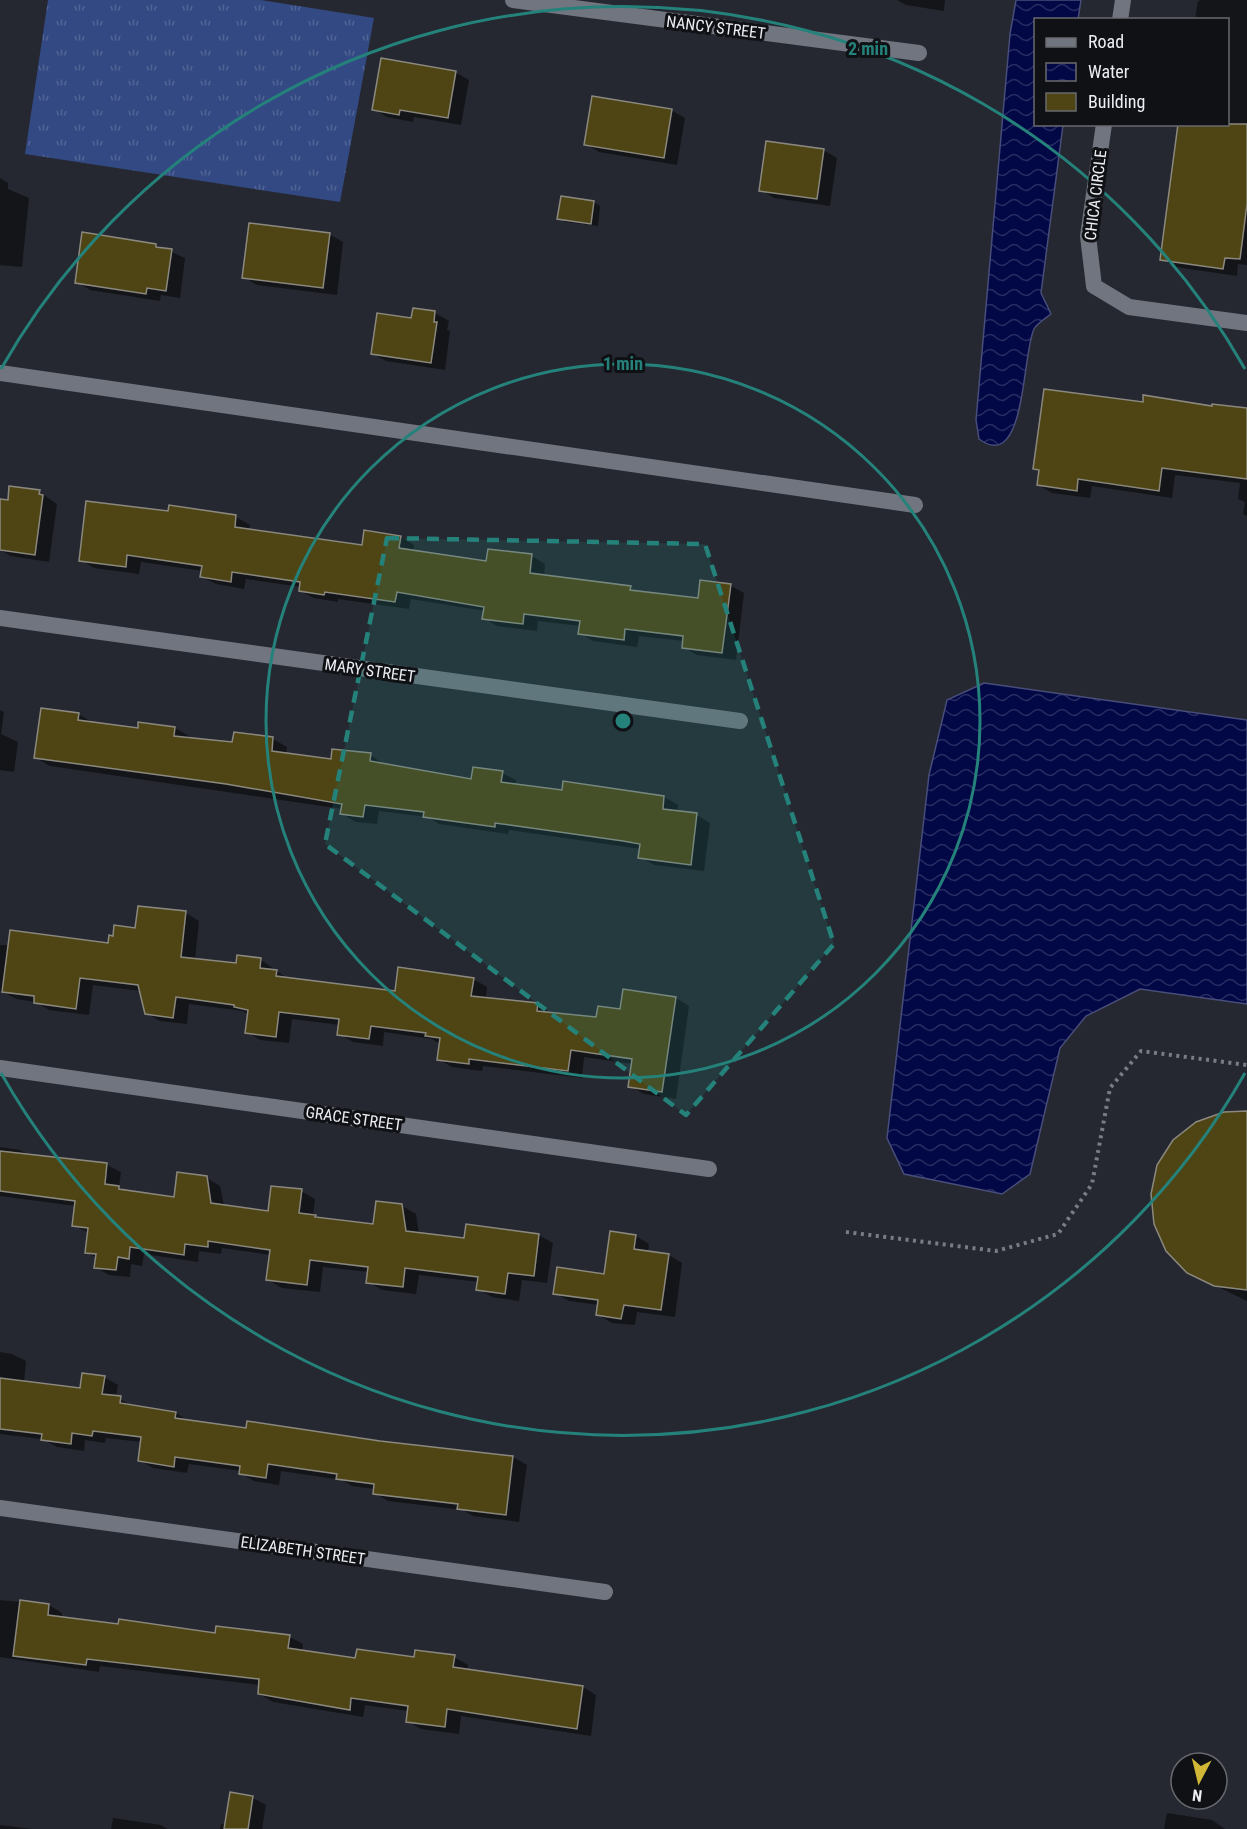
<svg xmlns="http://www.w3.org/2000/svg" width="1247" height="1829" font-family="'Roboto Condensed',sans-serif">
<style>
.grass{fill:url(#grass-tufts)}
.water{fill:url(#water-waves);stroke:#484d7a;stroke-width:1.5}
.shadow{fill:#0007}
.building{fill:#4e4414;stroke:#8b897f;stroke-width:1.5}
.lines{fill:none;stroke-linecap:round;stroke-linejoin:round}
.path{stroke:#7a7c84;stroke-width:4;stroke-dasharray:3 4.5;stroke-linecap:butt}
.minor{stroke:#71757f;stroke-width:16}
.marked{fill:#25827b;fill-opacity:0.2;stroke:#25827b;stroke-width:4.5;stroke-dasharray:12 8;stroke-linejoin:round}
.ring{fill:none;stroke:#25827b;stroke-width:3}
.labels{text-anchor:middle;stroke-width:6;stroke-linejoin:round;paint-order:stroke}
.street-label{font-size:16px;fill:#eceef4;stroke:#101115}
.centre{fill:#25827b;stroke:#101115;stroke-width:3}
.ring-label{font-size:18px;text-anchor:middle;font-weight:bold;fill:#25827b;stroke:#101115;stroke-width:6;stroke-linejoin:round;paint-order:stroke}
</style>
<defs>
<pattern id="grass-tufts" width="24" height="20" patternUnits="userSpaceOnUse" patternTransform="scale(1.5)"><rect width="24" height="20" fill="#324983"/><path d="M3 7l-1-3M5 7V3M7 7l1-3M15 17l-1-3M17 17v-4M19 17l1-3" fill="none" stroke="#506495"/></pattern>
<pattern id="water-waves" width="16" height="10" patternUnits="userSpaceOnUse" patternTransform="scale(1.5)"><rect width="16" height="10" fill="#020846"/><path d="M0 5q4-4 8 0t8 0" fill="none" stroke="#272c61"/></pattern>
</defs>
<rect width="100%" height="100%" fill="#252830"/>
<path class="grass" d="M48 0H261L374 18 340 202 25 154Z"/>
<path class="water" d="M1016 0H1081L1078 19 1036 20V124L1063 125 1041 293 1051 314C1046 318 1037 323 1034 329 1022 354 1026 474 979 439L976 420 1010 34Z
M984 683 1247 720V1004L1140 989 1086 1016 1060 1048 1030 1174 1002 1194 904 1174 887 1138 929 775 947 700Z"/>
<path class="shadow" d="M897 0H945L944 11 906 5Z
M1202 0H1247V265L1238 264 1237 276 1176 267 1162 259 1178 124H1228V20H1195L1198 1Z
M455 72 469 80 461 125 414 117 413 122 387 117 374 109Z
M671 110 685 118 677 165 599 152 586 144Z
M823 150 837 158 830 206 774 198 761 190Z
M0 178 8 183V189L29 198 22 267 0 265Z
M594 202 600 206 598 226 565 222 559 218Z
M329 234 343 242 337 295 257 285 244 277Z
M156 245 185 258 180 298 161 295 160 301 90 290 77 282Z
M414 310 435 313 449 321 447 330 450 331 445 370 386 361 372 353 412 320Z
M1144 404 1247 413V516L1243 514 1245 502 1238 499 1240 483 1175 475 1172 498 1092 486 1090 498 1052 493 1038 485 1040 472 1035 469Z
M39 492 57 504 49 562 11 556 0 550V501L9 502Z
M170 507 236 517 250 525 249 531 363 547 401 537 414 545 413 552 487 563 532 556 545 564 544 576 630 588 638 592 699 600 730 585 744 593 736 660 697 655 683 647 684 641 639 636 637 647 593 641 580 633 581 626 538 621 537 631 497 626 484 618 485 611 411 599 409 609 338 599V602L314 598 300 591 301 587 246 579 244 589 216 584 202 577 203 571 141 562 139 574 94 568 81 560 169 513Z
M0 710 4 712 1 734 18 742 14 772 0 770Z
M78 714 92 722 139 729 140 724 175 728 189 736 188 739 233 744 273 739 287 747 286 754 332 760 333 751 371 755 384 765 473 780 502 773 516 780 515 785 563 791 564 783 664 797 678 805 677 812 697 815 710 823 704 871 654 865 640 857 641 849 509 830 508 834 439 824 428 817 379 811 377 824 356 822 342 814 343 809 50 766 36 758Z
M186 913 199 921 195 960 237 965 261 960 290 980 396 993 473 979 487 987 486 999 537 1005 551 1013 598 1019 676 998 689 1006 676 1099 644 1094 630 1086 633 1064 584 1057 582 1078 483 1066 482 1071 452 1067 438 1059 440 1044 432 1039 384 1032 383 1046 353 1042 339 1034 340 1025 292 1019 289 1043 260 1040 247 1032 249 1015 243 1011 189 1004 187 1024 160 1021 146 1013 141 991 93 985 89 1015 49 1010 35 1002 17 999 0 991V945H110L137 930Z
M1247 1113V1301L1188 1272Z
M0 1147 20 1150 32 1157 107 1165 121 1172 119 1187 127 1192 175 1199 207 1178 220 1186 224 1206 270 1213 301 1191 315 1199 313 1216 321 1219 375 1226 402 1206 416 1214 419 1234 466 1240 468 1226 539 1235 553 1243 547 1283 522 1280 519 1301 492 1297 478 1289 479 1282 419 1275 416 1294 382 1290 368 1282 369 1272 323 1267 320 1292 282 1288 268 1280 271 1255 222 1248 221 1254 199 1251 198 1262 144 1254 142 1266 131 1264 130 1277 109 1275 95 1267 97 1258 86 1252 89 1233 73 1225 76 1206 0 1196Z
M636 1236 649 1244 648 1253 669 1255 682 1263 675 1317 637 1312 635 1325 612 1323 598 1315 599 1305 569 1301 555 1293 606 1276Z
M0 1352 12 1354 26 1361 24 1382 81 1389 104 1377 118 1385 116 1397 134 1407 176 1413 190 1422 513 1457 527 1465 519 1522 473 1516 463 1510 388 1501 374 1493 375 1489 352 1486 342 1480 281 1471 279 1485 254 1481 240 1473 241 1471 189 1464 187 1473 153 1468 139 1460 142 1442 106 1438 105 1443 85 1440 84 1451 57 1447 42 1439 0 1434Z
M0 1600 49 1605 62 1613V1619L216 1635 290 1637 303 1644 302 1652 356 1660 454 1657 468 1665 467 1671 583 1687 596 1695 591 1736 461 1716 459 1734 421 1729 407 1721 408 1711 365 1705 363 1717 273 1702 259 1694 260 1685 100 1666 99 1672 0 1657Z
M253 1798 266 1805 262 1829H220L221 1824 226 1825Z
M1167 1813 1212 1820 1225 1829H1164Z
M113 1818 161 1825 167 1829H111Z
M0 1825 33 1829H0Z"/>
<path class="building" d="M381 58 456 71 448 118 400 110 399 115 372 110Z
M592 96 672 109 664 158 584 145Z
M1178 124H1247V204L1240 259 1225 258 1223 269 1160 260Z
M766 141 824 149 817 199 759 191Z
M561 196 594 201 591 224 557 219Z
M249 223 330 233 323 288 242 278Z
M82 232 156 244V247L172 249 166 291 147 288 146 294 75 283Z
M413 308 435 311 434 322H437L431 363 371 354 377 313 411 318Z
M1044 389 1143 402V395L1212 406V404L1247 408V479L1162 468 1159 491 1078 479 1077 491 1037 485 1039 470 1033 469Z
M9 486 40 490 39 494 43 495 35 555 0 550V499L8 500Z
M86 501 168 511 169 505 236 515 235 527 362 545 364 530 401 536 399 548 486 561 488 549 532 554 530 573 631 586 630 590 698 598 700 580 731 584 722 653 682 648 683 636 625 629 624 640 578 634 580 621 524 614 523 624 482 619 484 607 397 592 395 602 325 592 324 595 299 591 300 582 232 572 231 582 200 577 202 566 127 555 126 567 79 561Z
M41 708 79 713 78 720 138 728V722L175 727 174 736 232 742 234 732 273 737 272 751 331 759 332 749 371 753 370 761 471 779 473 767 503 771 501 782 562 790 563 781 664 796 663 809 697 813 691 865 638 858 640 844 623 841 495 823V827L423 817 424 812 365 805 363 817 340 814 342 804 226 784 34 758Z
M138 906 186 911 181 957 236 963 237 955 261 958 260 968 277 970 276 976 395 991 398 967 474 978 471 996 538 1003 537 1011 596 1017 598 1006 620 1009 623 989 676 997 662 1092 628 1087 632 1059 571 1050 568 1071 469 1059V1064L437 1060 440 1038 425 1036 426 1033 371 1026 369 1039 337 1035 339 1019 279 1012 276 1037 245 1033 248 1010 234 1007V1005L176 997 173 1018 145 1014 138 985 80 978 76 1009 34 1003V996L2 992 10 930 108 943 109 935 113 936 114 925 135 928Z
M1247 1111V1290L1214 1286 1187 1273 1166 1251 1154 1224 1151 1194 1157 1165 1173 1140 1196 1122 1224 1112Z
M0 1151 107 1163 105 1184 119 1186V1189L174 1197 177 1172 207 1176 211 1203 268 1211 271 1186 302 1189 299 1213 316 1215 315 1217 373 1224 376 1201 402 1204 406 1231 464 1238 466 1224 539 1234 534 1276 508 1273 505 1294 476 1290 478 1277 405 1268 403 1287 366 1283 368 1267 310 1260 307 1285 266 1280 270 1250 208 1241V1247L185 1244 184 1255 130 1247 129 1259 118 1257 116 1270 94 1268 96 1254 85 1253 88 1228 72 1226 75 1201 0 1191Z
M610 1231 636 1235 634 1249 669 1254 661 1310 624 1305 621 1319 596 1315 598 1300 553 1294 557 1267 604 1274Z
M82 1373 105 1376 102 1394 121 1396 120 1403 176 1412 175 1418 246 1428 247 1421 380 1441 513 1456 506 1515 457 1509 458 1504 373 1494 374 1484 336 1479 337 1474 268 1464 266 1478 239 1474 240 1466 175 1457 174 1467 138 1461 141 1437 93 1431 92 1436 72 1433 71 1444 41 1440 42 1434 0 1429V1378L80 1388Z
M20 1600 49 1604 48 1615 118 1624 119 1619 215 1633 216 1626 290 1635 288 1648 355 1658 357 1649 414 1657 415 1650 455 1655 453 1667 583 1686 577 1729 447 1709 445 1727 406 1722 408 1706 351 1698 350 1710 258 1694 259 1679 87 1659 86 1665 13 1656Z
M230 1792 253 1796 248 1829H224Z"/>
<g class="lines">
<path class="path" d="M846 1232 996 1251 1058 1234 1092 1184 1110 1088 1141 1051 1247 1065"/>
<path class="minor" d="M513 0 919 53
M1120 20 1123 0
M1104 124 1088 236 1094 286 1129 307 1247 323
M0 373 915 505
M0 618 740 721
M0 1068 709 1169
M0 1508 605 1592"/>
</g>
<path class="marked" d="M387 538 705 544 834 944 686 1115 325 844Z"/>
<g class="ring">
<circle cx="623" cy="721" r="357"/>
<path d="M1245 1073A715 715 0 0 1 1 1073M1 369A715 715 0 0 1 1245 369"/>
</g>
<g class="labels">
<g class="street-label">
<text transform="translate(716 27) rotate(7)" y="6">NANCY STREET</text>
<text transform="translate(1095 195) rotate(-83)" y="6">CHICA CIRCLE</text>
<text transform="translate(370 670) rotate(8)" y="6">MARY STREET</text>
<text transform="translate(354 1118) rotate(8)" y="6">GRACE STREET</text>
<text transform="translate(303 1550) rotate(8)" y="6">ELIZABETH STREET</text>
</g>
</g>
<circle cx="623" cy="721" r="9" class="centre"/>
<g class="ring-label">
<text x="868" y="55">2 min</text>
<text x="623" y="370">1 min</text>
</g>
<rect x="1034" y="18" width="195" height="108" fill="#101115" stroke="#68696e" stroke-width="1.5"/>
<rect x="1046" y="38" width="30" height="9" fill="#71757f" stroke="#68696e" stroke-width="1.5"/>
<text x="1088" y="48" font-size="18" fill="#eceef4">Road</text>
<rect x="1046" y="63" width="30" height="18" fill="url(#water-waves)" stroke="#68696e" stroke-width="1.5"/>
<text x="1088" y="78" font-size="18" fill="#eceef4">Water</text>
<rect x="1046" y="93" width="30" height="18" fill="#4e4414" stroke="#68696e" stroke-width="1.5"/>
<text x="1088" y="108" font-size="18" fill="#eceef4">Building</text>
<g transform="translate(1199 1781) rotate(187)"><circle r="28" fill="#101115" stroke="#68696e" stroke-width="1.5"/>
<path d="M0-4.5L10 22L0 15L-10 22Z" fill="#d1b736"/>
<text y="-9" font-size="16" font-weight="bold" text-anchor="middle" fill="#eceef4">N</text>
</g>
</svg>
